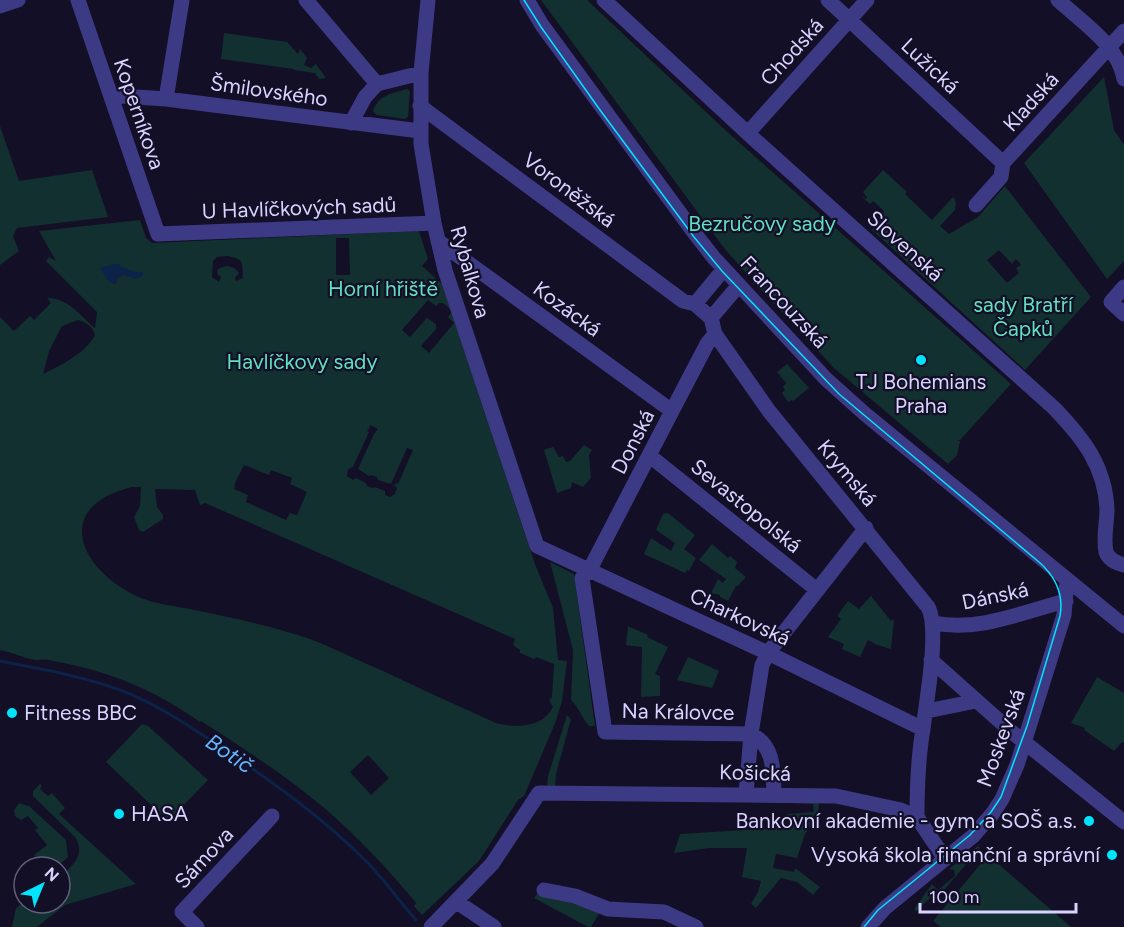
<svg xmlns="http://www.w3.org/2000/svg" width="1124" height="927" font-family="Figtree,sans-serif">
<style>
.green{fill:#12302f;fill-rule:evenodd}
.water{fill:#0c2248}
.lines{fill:none;stroke-linecap:round;stroke-linejoin:round}
.stream{stroke:#0c2248;stroke-width:3}
.minor{stroke:#3d3a85;stroke-width:15}
.tram{stroke:#00e5ff;stroke-width:1.5}
.poi-dot{fill:#00e5ff;stroke:#130f26;stroke-width:2}
.labels{text-anchor:middle;stroke-width:4.5;stroke-linejoin:round;paint-order:stroke}
.street-label{font-size:21px;fill:#d9d4ff;stroke:#130f26}
.park-label{font-size:21px;fill:#5fe0c0;stroke:#130f26}
.poi-label{font-size:21px;fill:#d9d4ff;stroke:#130f26;text-anchor:start}
.water-label{font-size:22px;font-style:italic;fill:#62b6ff;stroke:#130f26}
</style>
<rect width="100%" height="100%" fill="#130f26"/>
<path class="green" d="M541 0H587L724 129 1011 384 960 440 957 441H960L957 455 948 464 834 368 752 280 756 274 751 268 745 272 724 248Z
M224 33 287 42 298 54 300 49 307 58 304 65 311 68 316 64 326 78 319 79 315 73 294 70 293 69 221 59Z
M1104 77 1114 130 1124 145V261L1107 279 1024 163Z
M407 89 410 91 408 117 405 119 377 115 373 112C377 95 393 93 407 89Z
M0 126 19 181 92 170 108 217 17 228 13 236 19 251 0 265Z
M883 170 907 192 905 194 932 220 952 198H954L956 203 955 210 940 226 949 234 978 217 1005 186 1091 297 1025 370 872 230 883 217 881 215 884 211 873 201 870 204 860 195 866 199 867 197 863 192ZM999 250 1012 264 1016 259 1021 265 1016 268 1019 273 1007 283 987 260Z
M140 220 146 238 152 243 419 231 428 259 422 266 442 284 535 564 553 608 558 660 567 661 562 701 556 721 524 796 518 800 479 861 422 915 414 906 416 903C388 869 357 836 323 807 285 775 243 748 201 721L200 722C151 688 109 671 49 660 44 659 40 660 35 660 23 658 12 652 0 650V317L14 331 30 316 34 320 51 303 47 298C69 298 80 316 95 328L97 312 46 261 49 257 56 261 39 231ZM336 238H349L350 275H336ZM227 256C245 259 242 263 243 278L236 281 235 278 239 273C234 265 224 264 217 270L218 275 221 277 219 282 212 277 213 261 217 257ZM428 300 436 306 439 303H443L450 309 451 313 448 317 454 323 429 353 421 346 436 329V324L427 318 410 337 402 330ZM78 320C87 323 92 326 95 335 85 354 61 365 43 374L49 351 62 326ZM370 425 378 429 374 434 358 469 369 476 372 475 377 477 378 480 391 484 407 448 413 450 398 484 396 483 394 486 397 487 395 494 390 497 385 495V491L375 487 372 488 367 486 366 483 356 478 353 480 347 476 348 469 353 467 369 432 367 430 369 429ZM244 465 269 475 271 470 292 478 290 484 307 492 297 515 290 513 286 520 246 502 248 495 234 489 235 483ZM132 487H141L140 506 134 517 139 530 143 532 163 519V515L157 507 155 489 195 490 200 505 205 503 515 639 513 645 520 650V653L534 659 536 657 554 664 552 697 549 700 553 707C542 728 517 728 496 723 458 706 419 688 381 670 357 660 334 648 310 639 273 626 233 618 195 610 175 606 152 604 134 595 77 566 54 506 132 487ZM368 755 389 778 371 795 350 772Z
M787 364 809 388 793 401 792 400 788 402 782 393 785 390 783 387 786 383 777 372Z
M584 445 592 450 589 455 591 478 583 487 572 482 571 488 557 493 544 450 553 447 559 457 563 456 566 462 570 461Z
M668 513 695 535 684 549 696 558 689 571 687 570 685 573 644 554 651 538 671 551 675 543 656 530 663 514Z
M712 544 728 558 730 556 737 562 735 568 746 577 738 586H736L728 601 720 597V595L711 593 718 579 723 583 726 579 699 560Z
M550 562 574 574 595 726H589C582 718 579 708 571 700L573 650Z
M871 596 891 621 894 619 891 649 877 645 868 640 860 657 842 649 844 644 828 637 841 619 837 616 848 601 859 609Z
M628 626 648 635 647 637 668 647 655 674 660 676V696L641 697 642 647 626 645Z
M688 657 719 671 712 688 677 680Z
M1097 677 1124 693V743L1122 742 1114 751 1084 730 1085 728 1071 723Z
M567 715 571 719 556 774 555 787H547L548 776Z
M142 724 148 726 208 780 168 821 106 762Z
M40 784 42 786 40 789 48 796 52 793 65 808 59 814 136 884 65 905 37 927H12L16 908 24 902 60 903V876C73 866 86 854 75 837L33 796V791Z
M19 803 29 806 66 840 68 857 57 867H43L34 855 47 845 35 830 38 828 28 816 21 820 15 816 14 810Z
M819 803 818 814 805 834 797 858 776 854 773 868 794 872 795 868 820 887 813 895 797 882 781 878 756 908 751 904 758 892 761 881 742 877 747 848H709L674 853 680 834 778 828 788 825 787 814 814 812 813 804H786Z
M978 846 980 848 944 890 938 891 915 912V908L932 884 938 890 955 876 954 870 949 869Z
M988 855 1071 927H941L933 921Z
M539 892 571 898 600 912 591 927H588L534 898Z"/>
<path class="water" d="M114 264H120L121 267C130 268 130 273 143 272V275L138 279 123 275 117 279 116 284 110 283 100 268Z"/>
<g class="lines">
<path class="stream" d="M0 661C40 669 82 676 120 690 155 703 188 725 219 746 270 780 322 817 366 861 384 879 399 901 416 920"/>
<path class="minor" d="M78 0 158 234 434 223
M306 0 377 84
M428 0 421 73V144L434 223 445 270 537 546 768 653 923 729
M527 0 542 25 696 235 714 258 826 379 865 414 1124 626
M604 0 754 139 1054 408C1083 438 1105 466 1107 509 1107 523 1103 538 1106 552 1109 560 1116 563 1124 565
M828 0 1003 163
M1058 0C1082 22 1119 46 1124 79
M0 6 18 0
M112 99 121 96 166 99 420 131
M166 99 182 0
M420 106 683 301 695 304 711 318
M351 123 365 97 377 84 421 73
M748 133 867 0
M976 205 1001 177 1003 163 1124 31
M438 241 672 411
M1124 287 1111 302 1124 314
M695 304 724 269
M711 318 715 334 769 411 928 607C940 629 926 703 923 729 918 758 917 788 917 817
M711 318 739 285
M715 334 707 344 672 411 590 569 582 578 605 732 751 734C775 746 773 771 774 794
M650 456 817 590
M934 623C979 632 1022 612 1066 601
M931 660 1013 733 1124 822
M927 711 976 701
M746 794 751 734 762 665 768 653 866 528
M544 890 575 896 608 909 664 912 696 927
M457 902 494 927
M197 927 182 912 272 816
M431 927 492 864 539 793 836 796 901 810 917 817 945 859
M868 927 885 908 973 836 993 813 1002 799 1017 765 1064 615 1067 581"/>
<path class="tram" d="M524 0 541 27 600 110 694 237 722 271 839 394 1039 562C1056 577 1064 594 1060 616L1027 726 1001 797 991 812 970 835 878 910 864 927"/>
</g>
<g class="poi-dot">
<circle cx="921" cy="360" r="6"/>
<circle cx="12" cy="713" r="6"/>
<circle cx="119" cy="814" r="6"/>
<circle cx="1089" cy="821" r="6"/>
<circle cx="1112" cy="855" r="6"/>
</g>
<g class="labels">
<g class="street-label">
<text transform="translate(792 52) rotate(-48)" y="7">Chodská</text>
<text transform="translate(930 66) rotate(43)" y="7">Lužická</text>
<text transform="translate(269 91) rotate(8)" y="7">Šmilovského</text>
<text transform="translate(1031 102) rotate(-48)" y="7">Kladská</text>
<text transform="translate(139 114) rotate(71)" y="7">Koperníkova</text>
<text transform="translate(569 190) rotate(37)" y="7">Voroněžská</text>
<text transform="translate(299 208) rotate(-2)" y="7">U Havlíčkových sadů</text>
<text transform="translate(905 246) rotate(42)" y="7">Slovenská</text>
<text transform="translate(470 272) rotate(74)" y="7">Rybalkova</text>
<text transform="translate(784 302) rotate(47)" y="7">Francouzská</text>
<text transform="translate(567 309) rotate(36)" y="7">Kozácká</text>
<text transform="translate(633 442) rotate(-63)" y="7">Donská</text>
<text transform="translate(847 473) rotate(50)" y="7">Krymská</text>
<text transform="translate(746 506) rotate(39)" y="7">Sevastopolská</text>
<text transform="translate(995 596) rotate(-12)" y="7">Dánská</text>
<text transform="translate(740 617) rotate(25)" y="7">Charkovská</text>
<text transform="translate(678 712) rotate(1)" y="7">Na Královce</text>
<text transform="translate(1001 738) rotate(-70)" y="7">Moskevská</text>
<text transform="translate(755 773) rotate(1)" y="7">Košická</text>
<text transform="translate(204 858) rotate(-47)" y="7">Sámova</text>
</g>
<g class="park-label">
<text x="762" y="231">Bezručovy sady</text>
<text x="383" y="296">Horní hřiště</text>
<text x="1023" y="312">sady Bratří<tspan x="1023" dy="24">Čapků</tspan></text>
<text x="302" y="369">Havlíčkovy sady</text>
</g>
<g class="poi-label">
<text x="921" y="389" text-anchor="middle">TJ Bohemians<tspan x="921" dy="24">Praha</tspan></text>
<text x="24" y="720">Fitness BBC</text>
<text x="131" y="821">HASA</text>
<text x="1077" y="828" text-anchor="end">Bankovní akademie - gym. a SOŠ a.s.</text>
<text x="1100" y="862" text-anchor="end">Vysoká škola finanční a správní</text>
</g>
<g class="water-label">
<text transform="translate(230 753) rotate(34)" y="8">Botič</text>
</g>
</g>
<g transform="translate(42 885) rotate(43)"><circle r="28" fill="#130f26" stroke="#625e7d" stroke-width="1.5"/>
<path d="M0-4.5L10 22L0 15L-10 22Z" fill="#00e5ff"/>
<text y="-9" font-size="16" font-weight="bold" text-anchor="middle" fill="#d9d4ff">N</text>
</g>
<path d="M920 903v9h156v-9" fill="none" stroke="#d9d4ff" stroke-width="3"/>
<text x="929" y="903" font-size="18" fill="#d9d4ff" stroke="#130f26" stroke-width="4.5" paint-order="stroke">100 m</text>
</svg>
